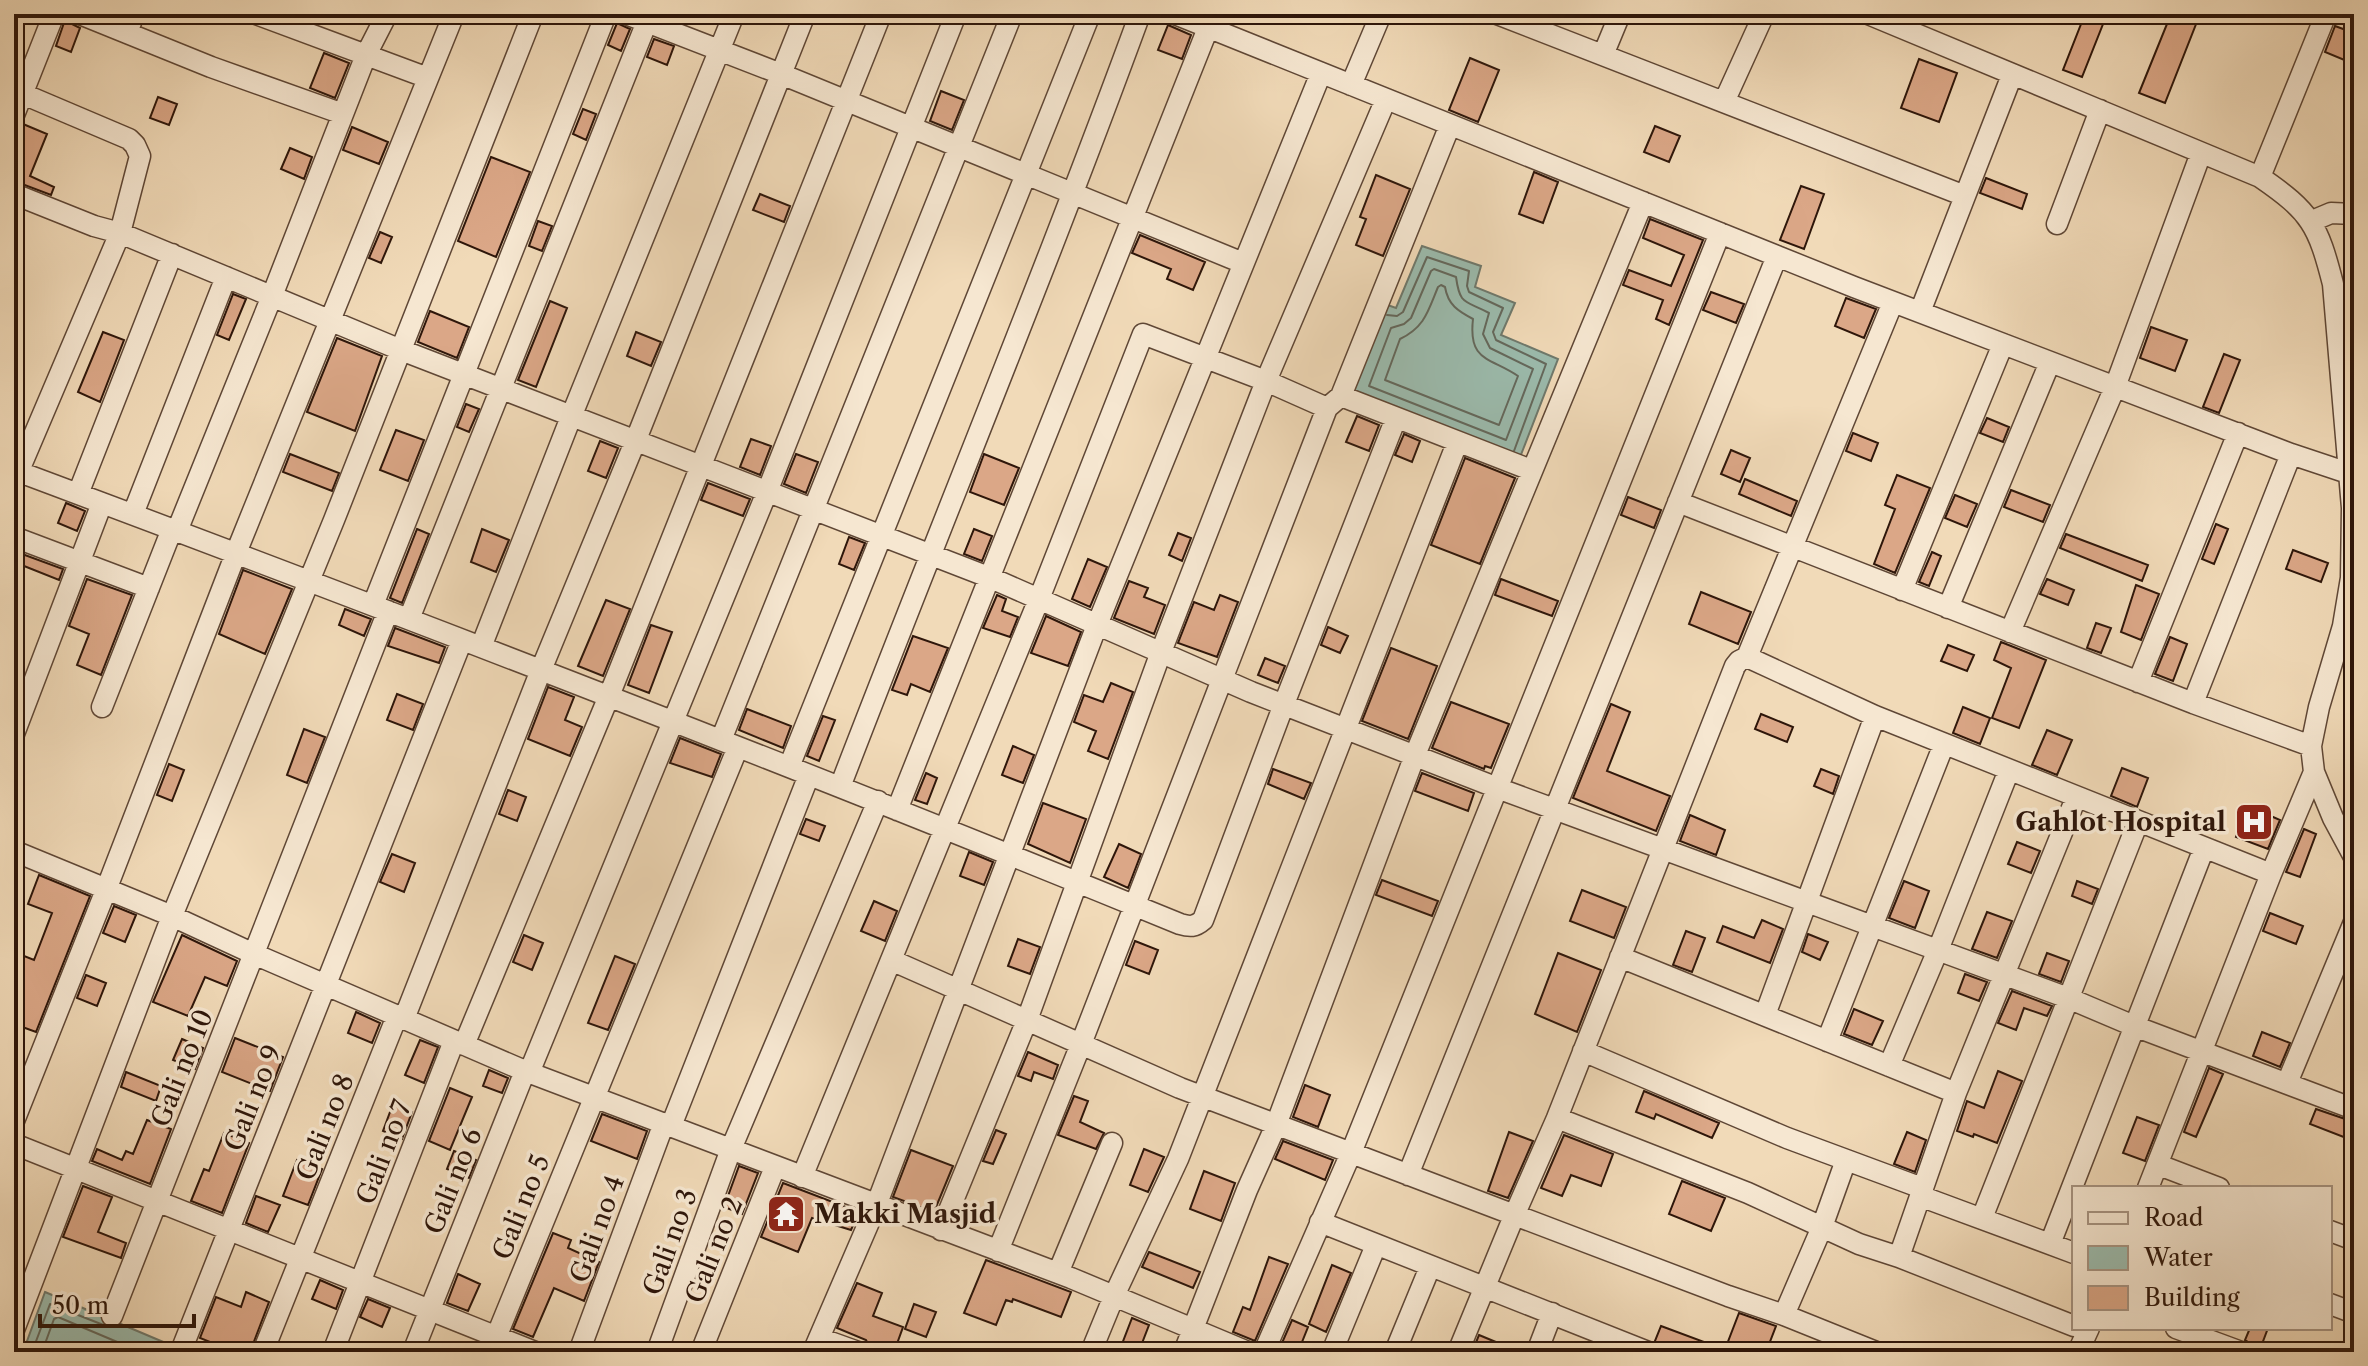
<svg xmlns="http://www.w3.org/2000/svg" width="2368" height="1366" font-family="'Libre Caslon Text',serif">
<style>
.water{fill:#9bbbad;stroke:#6f796c;stroke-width:2}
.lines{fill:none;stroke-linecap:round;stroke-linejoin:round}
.shore{stroke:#64685c;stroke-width:2}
.building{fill:#dba787;stroke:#2e160a;stroke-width:2}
.minor-casing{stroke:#5f4736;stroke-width:23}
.minor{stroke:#f6e7d1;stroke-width:20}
.labels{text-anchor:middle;stroke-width:7;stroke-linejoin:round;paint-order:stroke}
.poi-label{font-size:26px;font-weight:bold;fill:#2e160a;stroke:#f6e7d1;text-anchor:end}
.street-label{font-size:26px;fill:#2e160a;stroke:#f6e7d1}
</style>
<rect width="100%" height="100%" fill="#f1dab8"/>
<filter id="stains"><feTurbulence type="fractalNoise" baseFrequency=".0025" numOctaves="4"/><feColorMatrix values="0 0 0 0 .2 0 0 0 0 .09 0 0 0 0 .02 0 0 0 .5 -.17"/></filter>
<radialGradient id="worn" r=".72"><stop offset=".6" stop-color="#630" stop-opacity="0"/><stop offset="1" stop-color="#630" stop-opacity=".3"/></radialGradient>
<path class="water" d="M1422 246 1481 266 1475 287 1515 303 1501 335 1558 359 1517 465 1344 397 1382 303 1396 308Z
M45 1292 187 1352H23Z"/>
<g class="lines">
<path class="shore" d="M1434 269 1456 277C1460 306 1465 300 1489 313L1483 334 1490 348 1533 369 1506 440 1369 386 1391 328 1404 324 1411 318 1431 271Z
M1441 285 1445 287C1448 305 1458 311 1473 319 1468 362 1490 357 1518 376L1499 425 1385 380 1400 339C1425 327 1428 311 1438 287Z
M1387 315 1397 316 1403 312 1427 257 1469 271 1467 286 1469 292 1503 308 1493 332 1496 340 1546 364 1514 451
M32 1352 50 1304 106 1326
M42 1352 54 1319 58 1317 141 1352"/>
</g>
<path class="building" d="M67 14 70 23 80 28 71 52 56 46Z
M2085 14H2107L2082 77 2063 70Z
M2171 14H2200L2165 103 2139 93Z
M617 23 630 29 621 51 608 45Z
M1168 25 1191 35 1182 59 1158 50Z
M2335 26 2354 33V64L2325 52Z
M654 39 674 46 667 65 647 57Z
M324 53 349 63 335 98 310 88Z
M1470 58 1499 70 1478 122 1449 110Z
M1919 59 1957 73 1939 122 1901 108Z
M941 91 964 100 952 130 930 121Z
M158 97 177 104 169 125 150 118Z
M583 109 596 114 586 140 573 134Z
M23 124 47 134 30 176 54 187 51 195 14 181V128Z
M1655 126 1680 136 1669 162 1644 152Z
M352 127 388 142 379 164 343 150Z
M290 148 312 157 304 179 281 169Z
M491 157 530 172 496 257 458 241Z
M1534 172 1558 182 1543 223 1519 214Z
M1376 175 1410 189 1383 256 1356 245 1366 219 1360 217Z
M1986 178 2027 194 2022 209 1980 193Z
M1801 186 1824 194 1804 249 1780 240Z
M760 194 790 206 784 222 753 210Z
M1650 219 1703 240 1669 325 1656 319 1663 300 1623 285 1629 270 1671 286 1684 255 1643 238Z
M538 221 552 226 542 251 529 246Z
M380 232 392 237 381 263 369 258Z
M1140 235 1205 262 1193 290 1167 279 1171 269 1132 253Z
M1711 292 1744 304 1736 323 1703 310Z
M233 294 246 299 229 340 217 335Z
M1846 298 1876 309 1864 338 1835 326Z
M550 301 567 308 536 387 518 380Z
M430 311 469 327 457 358 418 342Z
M2151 327 2187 340 2175 371 2140 358Z
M103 332 124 340 100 402 78 392Z
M636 332 661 342 651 366 627 356Z
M337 338 382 356 355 431 307 412Z
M2224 354 2240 360 2219 413 2203 407Z
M466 404 479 409 469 432 457 427Z
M1357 416 1379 425 1369 451 1346 442Z
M1987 418 2009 427 2003 442 1980 433Z
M396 430 424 440 408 481 380 470Z
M1853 433 1878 443 1871 461 1846 451Z
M1404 434 1420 441 1412 462 1395 455Z
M751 439 771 446 760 475 740 467Z
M600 441 618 448 606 478 588 471Z
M1731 450 1750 458 1740 482 1721 474Z
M290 454 339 473 332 491 283 472Z
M796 454 818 462 806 493 784 484Z
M984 454 1019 468 1004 505 970 492Z
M1465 458 1515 478 1480 564 1431 545Z
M1897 475 1930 488 1895 573 1874 564 1895 509 1885 505Z
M1745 479 1797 501 1791 516 1739 494Z
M708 483 750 499 743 516 701 500Z
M2011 490 2050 505 2043 522 2004 507Z
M1955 495 1977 504 1967 527 1945 518Z
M1628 497 1661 510 1654 528 1621 515Z
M66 503 85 511 77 531 58 523Z
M2216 524 2228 529 2214 564 2202 559Z
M417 529 429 534 402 603 390 598Z
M482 529 509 540 496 572 471 562Z
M974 529 992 536 982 561 964 554Z
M1178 533 1191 538 1182 561 1169 555Z
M2066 534 2148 565 2142 581 2060 548Z
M849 537 865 543 854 570 839 564Z
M2293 550 2328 563 2321 582 2286 569Z
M14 551 63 569 59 580 14 562Z
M1932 552 1941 556 1929 586 1919 582Z
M1088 559 1107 567 1090 607 1072 599Z
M243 570 292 589 265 654 219 634Z
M87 579 132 595 101 675 77 665 89 634 69 626Z
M1501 579 1558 601 1552 616 1495 595Z
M2047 579 2074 590 2068 605 2040 594Z
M1129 581 1148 588 1144 597 1165 605 1154 634 1114 618Z
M2136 585 2159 594 2141 640 2121 632Z
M1701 592 1751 612 1738 644 1689 624Z
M997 595 1006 599 1002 611 1018 617 1010 637 983 628Z
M1220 595 1238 602 1217 657 1178 643 1194 602 1214 610Z
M606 600 630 609 603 676 578 666Z
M345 609 371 619 364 636 339 625Z
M1046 616 1081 632 1068 666 1031 653Z
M2096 623 2111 628 2101 653 2087 648Z
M651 625 672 632 649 693 628 685Z
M1328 627 1348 636 1340 653 1321 645Z
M395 628 445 647 439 663 388 646Z
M913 636 948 648 930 692 911 684 907 695 892 690Z
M2170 637 2187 644 2173 681 2155 674Z
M2001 642 2046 660 2019 728 1992 718 2011 668 1994 660Z
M1948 645 1974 655 1967 671 1941 661Z
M1391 648 1437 666 1408 739 1362 721Z
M1265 658 1285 666 1278 683 1258 675Z
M1111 683 1133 692 1108 759 1088 751 1096 731 1074 722 1084 695 1103 702Z
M548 687 574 697 565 720 582 727 570 756 528 739Z
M397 694 423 704 413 730 387 720Z
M1451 702 1509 724 1491 768 1485 766 1484 769 1432 748Z
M1611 704 1630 712 1607 771 1670 796 1656 831 1573 798Z
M1963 707 1990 718 1980 744 1953 733Z
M747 709 791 726 783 748 739 730Z
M1761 714 1793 727 1787 742 1755 729Z
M823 716 835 720 819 761 807 756Z
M304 729 325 737 307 783 287 775Z
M2047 730 2072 740 2057 775 2032 765Z
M680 738 721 754 712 777 670 763Z
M1013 746 1034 755 1023 783 1002 775Z
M169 764 184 770 172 801 157 795Z
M2122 768 2148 778 2137 807 2111 796Z
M1273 769 1311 783 1304 799 1268 784Z
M1821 769 1839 776 1833 794 1814 786Z
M926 773 937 778 927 804 915 800Z
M1422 773 1474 793 1468 811 1415 791Z
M508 790 526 797 517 821 499 814Z
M1043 803 1086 819 1070 863 1028 844Z
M2248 806 2280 820 2268 849 2236 837Z
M1690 815 1725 830 1716 855 1680 841Z
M806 819 825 826 819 841 800 834Z
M2304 829 2316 834 2300 877 2286 872Z
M2017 842 2040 851 2031 873 2008 864Z
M1119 844 1141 854 1128 888 1104 877Z
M969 852 993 862 984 885 960 876Z
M392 854 415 863 404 892 380 882Z
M39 875 90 896 36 1032 14 1024V952L34 960 52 913 28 904Z
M1382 880 1438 901 1432 916 1376 895Z
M1904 881 1929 891 1915 928 1889 918Z
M2077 881 2098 889 2092 904 2072 896Z
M1582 890 1626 907 1614 938 1570 921Z
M874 901 897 911 885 941 861 931Z
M114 906 136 915 125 942 103 933Z
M1987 912 2012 921 1997 958 1972 949Z
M2270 913 2303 926 2296 944 2263 931Z
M1762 920 1783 929 1770 963 1717 942 1723 926 1754 938Z
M1686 931 1705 938 1692 972 1673 965Z
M1808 934 1828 942 1820 960 1802 952Z
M182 935 237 961 227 986 205 977 188 1016 153 1002Z
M524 935 543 943 532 970 513 962Z
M1018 939 1040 947 1030 974 1008 966Z
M1135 941 1158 950 1149 974 1126 965Z
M1558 953 1601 970 1577 1032 1535 1014Z
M2047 953 2069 961 2061 982 2039 974Z
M615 956 635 964 608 1030 588 1023Z
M1965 974 1987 982 1979 1001 1958 993Z
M86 975 106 983 97 1006 77 998Z
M2012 991 2052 1006 2047 1016 2024 1008 2016 1030 1998 1023Z
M1854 1009 1883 1021 1872 1045 1844 1034Z
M356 1012 380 1023 372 1043 348 1033Z
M2262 1032 2290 1043 2280 1067 2253 1056Z
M235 1038 283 1057 270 1091 222 1072Z
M182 1039 203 1048 195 1069 173 1060Z
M420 1040 438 1047 424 1083 405 1075Z
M1028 1052 1058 1065 1053 1079 1034 1072 1031 1081 1018 1076Z
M2209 1068 2223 1074 2196 1137 2184 1132Z
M489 1070 508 1078 502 1093 483 1086Z
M1998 1071 2022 1081 1997 1143 1974 1134 1973 1137 1957 1131 1967 1101 1984 1108Z
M126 1072 161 1086 156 1101 121 1087Z
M1305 1085 1330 1095 1318 1127 1293 1117Z
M450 1088 472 1097 450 1150 429 1141Z
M1644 1091 1719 1123 1712 1138 1656 1114 1654 1119 1636 1112Z
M1074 1096 1088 1101 1080 1122 1104 1133 1096 1149 1058 1135Z
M393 1104 412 1112 402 1139 383 1131Z
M2316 1109 2354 1122V1141L2310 1124Z
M602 1114 647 1131 637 1159 591 1141Z
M2137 1117 2159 1125 2145 1161 2123 1153Z
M147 1120 171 1129 150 1184 92 1161 97 1149 122 1160 126 1151 133 1154Z
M996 1130 1006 1134 993 1164 983 1161Z
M1509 1132 1533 1141 1508 1198 1488 1191Z
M1907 1132 1926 1140 1915 1172 1894 1164Z
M224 1133 249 1143 222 1213 191 1201 204 1169 209 1171Z
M1564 1135 1613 1154 1601 1186 1571 1175 1562 1196 1541 1188Z
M1283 1141 1333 1160 1325 1180 1275 1159Z
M1144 1149 1164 1157 1148 1192 1130 1185Z
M911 1150 953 1166 934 1212 893 1197Z
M454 1151 476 1160 469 1178 447 1169Z
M297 1160 322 1169 308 1205 283 1196Z
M739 1166 758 1173 742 1214 724 1207Z
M1204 1171 1235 1183 1221 1221 1190 1209Z
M1682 1181 1725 1198 1711 1231 1669 1214Z
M783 1183 859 1212 851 1230 812 1218 798 1252 761 1237Z
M83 1186 112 1197 98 1232 126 1243 121 1258 63 1237Z
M256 1196 280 1205 268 1232 246 1223Z
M553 1233 571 1240 568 1248 599 1262 584 1301 554 1288 533 1337 513 1329Z
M1149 1252 1200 1272 1193 1288 1142 1267Z
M1269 1257 1288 1264 1255 1341 1233 1332 1243 1307 1250 1310Z
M986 1260 1071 1292 1061 1317 1013 1299 1012 1302 1006 1300 996 1325 964 1313Z
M1332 1265 1351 1273 1326 1332 1309 1324Z
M458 1274 480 1284 468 1311 447 1303Z
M320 1280 343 1290 336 1309 312 1299Z
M857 1283 882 1293 873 1316 903 1327 894 1352 868 1344 866 1340 837 1328Z
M246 1292 269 1302 250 1352H223L225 1348 200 1338 216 1297 241 1307Z
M368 1299 390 1308 382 1327 360 1317Z
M914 1304 936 1312 926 1337 905 1329Z
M1739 1313 1776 1326 1766 1352H1724Z
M1132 1318 1149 1325 1139 1351 1122 1344Z
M1292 1320 1308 1327 1298 1352H1278Z
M1661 1326 1723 1349 1722 1352H1661L1655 1341Z
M2250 1328H2268L2259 1352H2254L2251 1344 2245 1340Z
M1479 1335 1520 1352H1472Z"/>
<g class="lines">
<g class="minor-casing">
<path id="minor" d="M80 14 211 67 343 114
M256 14 428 78
M626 14 781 74 1243 263
M1175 14 1854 287 2291 454 2348 473
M1497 14 1965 196
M1868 14 2260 177C2311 212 2318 225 2333 284L2352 508 2351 578 2343 626 2319 707 2311 746 2314 772 2333 818 2354 857
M127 33 134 14
M1603 55 1620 14
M1351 85 1381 14
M1724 102 1764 14
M14 115 54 14
M2260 177 2326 14
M14 194 94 226 120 233 401 350 991 578 1251 692 1508 792 2068 998 2134 1026 2354 1109
M2312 221 2331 213 2354 214
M2057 224 2100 110
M1920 312 2012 75
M1341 396 1450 125
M14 470C405 616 794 766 1180 924 1190 927 1195 927 1203 920L1284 704 1396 418
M14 482 120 233 140 156 135 145 129 139 23 94
M78 494 172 254
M1678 502 2193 703 2311 746
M133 514 226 277
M177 531 272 296 366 55 387 14
M14 537 149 588
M1902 590 2003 344
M373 605 606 14
M1948 608 2050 362
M409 619 650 14
M2010 632 2115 387 2201 153
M481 647 571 417 734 14
M1747 657 1893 302
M2138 682 2238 433
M2193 703 2291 454
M102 707 172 529
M14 734 102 503
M721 740 1012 14
M789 767 1090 14
M840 787C939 529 1045 273 1140 14
M897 810 1208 28
M14 851 172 916 254 954 525 1071 1071 1278 1248 1352
M1620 957 1956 1093
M891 960 1180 1088 1728 1296 1784 1315 1876 1352
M1765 1015 1875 716
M404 1019 541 670 635 442 805 14
M1827 1041 1944 744
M464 1045 609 696 881 14
M1583 1051 1787 1138 1922 1188
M1889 1066 1938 950 2009 770
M529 1073 767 492 956 14
M2287 1083 2354 922
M1557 1118 1735 666 1739 661 1747 657 1875 716 2271 874
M14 1121 106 890 236 553 454 14
M671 1126 809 775
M14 1144 535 1352
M2159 1165 2219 1188
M1408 1175 1777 256
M802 1177 1039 599 1143 334 1266 381 1327 408 1341 396 1531 470
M2148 1188 2271 874 2314 772
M1920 1196 2074 1253
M1982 1218 2138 822
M1320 1222 1648 1352
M941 1230 1027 1020 1161 652 1266 381 1386 99
M2330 1231 2354 1240
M2050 1244 2204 848
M998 1251 1081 1044 1327 408
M1058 1273 1112 1143
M2330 1304 2354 1313
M1784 1315 1822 1227 1846 1160
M112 1316 388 611
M2074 1326 1899 1257 1956 1093 2076 798
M2176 1328 2241 1352
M14 1330 172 916 334 520 533 14
M819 1338 858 1352
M183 1346 462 640
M263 1352 397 1016
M333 1352 454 1041
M413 1352 525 1071
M490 1352 738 747
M579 1352 664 1123
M657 1352 731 1149 878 801
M701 1352 775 1167
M813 1352 876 1206 1097 625 1321 73
M1091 1352 1114 1296 1178 1159 1457 443
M1184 1352 1247 1190 1276 1125 1415 755 1643 202
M1264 1352 1351 1153 1720 233
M1332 1352 1376 1245
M1395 1352 1430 1267
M1458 1352 1514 1216 1557 1118 1748 1193 1859 1244 1899 1257
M1537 1352 1552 1313
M2078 1352 2089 1328"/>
</g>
<use href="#minor" class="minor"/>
</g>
<defs>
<g id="hospital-square" transform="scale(2)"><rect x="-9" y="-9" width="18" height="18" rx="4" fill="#8f2418" stroke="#f6e7d1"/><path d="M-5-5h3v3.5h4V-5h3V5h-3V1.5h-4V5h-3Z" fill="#fff"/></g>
<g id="temple-square" transform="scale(2)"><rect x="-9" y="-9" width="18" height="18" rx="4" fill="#8f2418" stroke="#f6e7d1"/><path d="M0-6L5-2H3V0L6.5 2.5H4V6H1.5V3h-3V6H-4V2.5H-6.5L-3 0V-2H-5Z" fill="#fff"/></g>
</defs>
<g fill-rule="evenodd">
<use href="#hospital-square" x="2254" y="822"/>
<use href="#temple-square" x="786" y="1214"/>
</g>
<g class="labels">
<g class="poi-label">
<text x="2226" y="831">Gahlot Hospital</text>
<text x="814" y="1223" text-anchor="start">Makki Masjid</text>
</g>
<g class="street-label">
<text transform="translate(182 1068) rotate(-68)" y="9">Gali no 10</text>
<text transform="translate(253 1098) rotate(-68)" y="9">Gali no 9</text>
<text transform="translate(325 1127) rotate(-68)" y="9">Gali no 8</text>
<text transform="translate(384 1152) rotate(-69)" y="9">Gali no 7</text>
<text transform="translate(453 1181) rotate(-68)" y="9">Gali no 6</text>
<text transform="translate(521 1207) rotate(-68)" y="9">Gali no 5</text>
<text transform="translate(597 1229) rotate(-70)" y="9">Gali no 4</text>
<text transform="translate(670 1242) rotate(-70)" y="9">Gali no 3</text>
<text transform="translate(714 1250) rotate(-68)" y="9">Gali no 2</text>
</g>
</g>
<rect width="2368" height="1366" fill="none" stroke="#f1dab8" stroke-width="48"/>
<rect x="16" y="16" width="2336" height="1334" fill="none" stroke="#2e160a" stroke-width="4"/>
<rect x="24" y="24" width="2320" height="1318" fill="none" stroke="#2e160a" stroke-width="2"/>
<rect x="2072" y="1186" width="260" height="144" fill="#f6e7d1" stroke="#a69381" stroke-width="2"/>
<rect x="2088" y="1212" width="40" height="12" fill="#f6e7d1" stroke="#a69381" stroke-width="2"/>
<text x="2144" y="1226" font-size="24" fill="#2e160a">Road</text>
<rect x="2088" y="1246" width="40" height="24" fill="#9bbbad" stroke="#a69381" stroke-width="2"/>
<text x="2144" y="1266" font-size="24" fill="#2e160a">Water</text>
<rect x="2088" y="1286" width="40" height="24" fill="#dba787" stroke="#a69381" stroke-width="2"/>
<text x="2144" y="1306" font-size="24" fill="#2e160a">Building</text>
<path d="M40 1314v12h154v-12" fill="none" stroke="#2e160a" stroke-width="4"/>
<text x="52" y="1314" font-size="24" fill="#2e160a" stroke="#f6e7d1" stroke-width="6" paint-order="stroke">50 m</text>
<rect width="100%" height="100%" filter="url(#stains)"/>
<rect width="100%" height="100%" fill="url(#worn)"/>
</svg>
